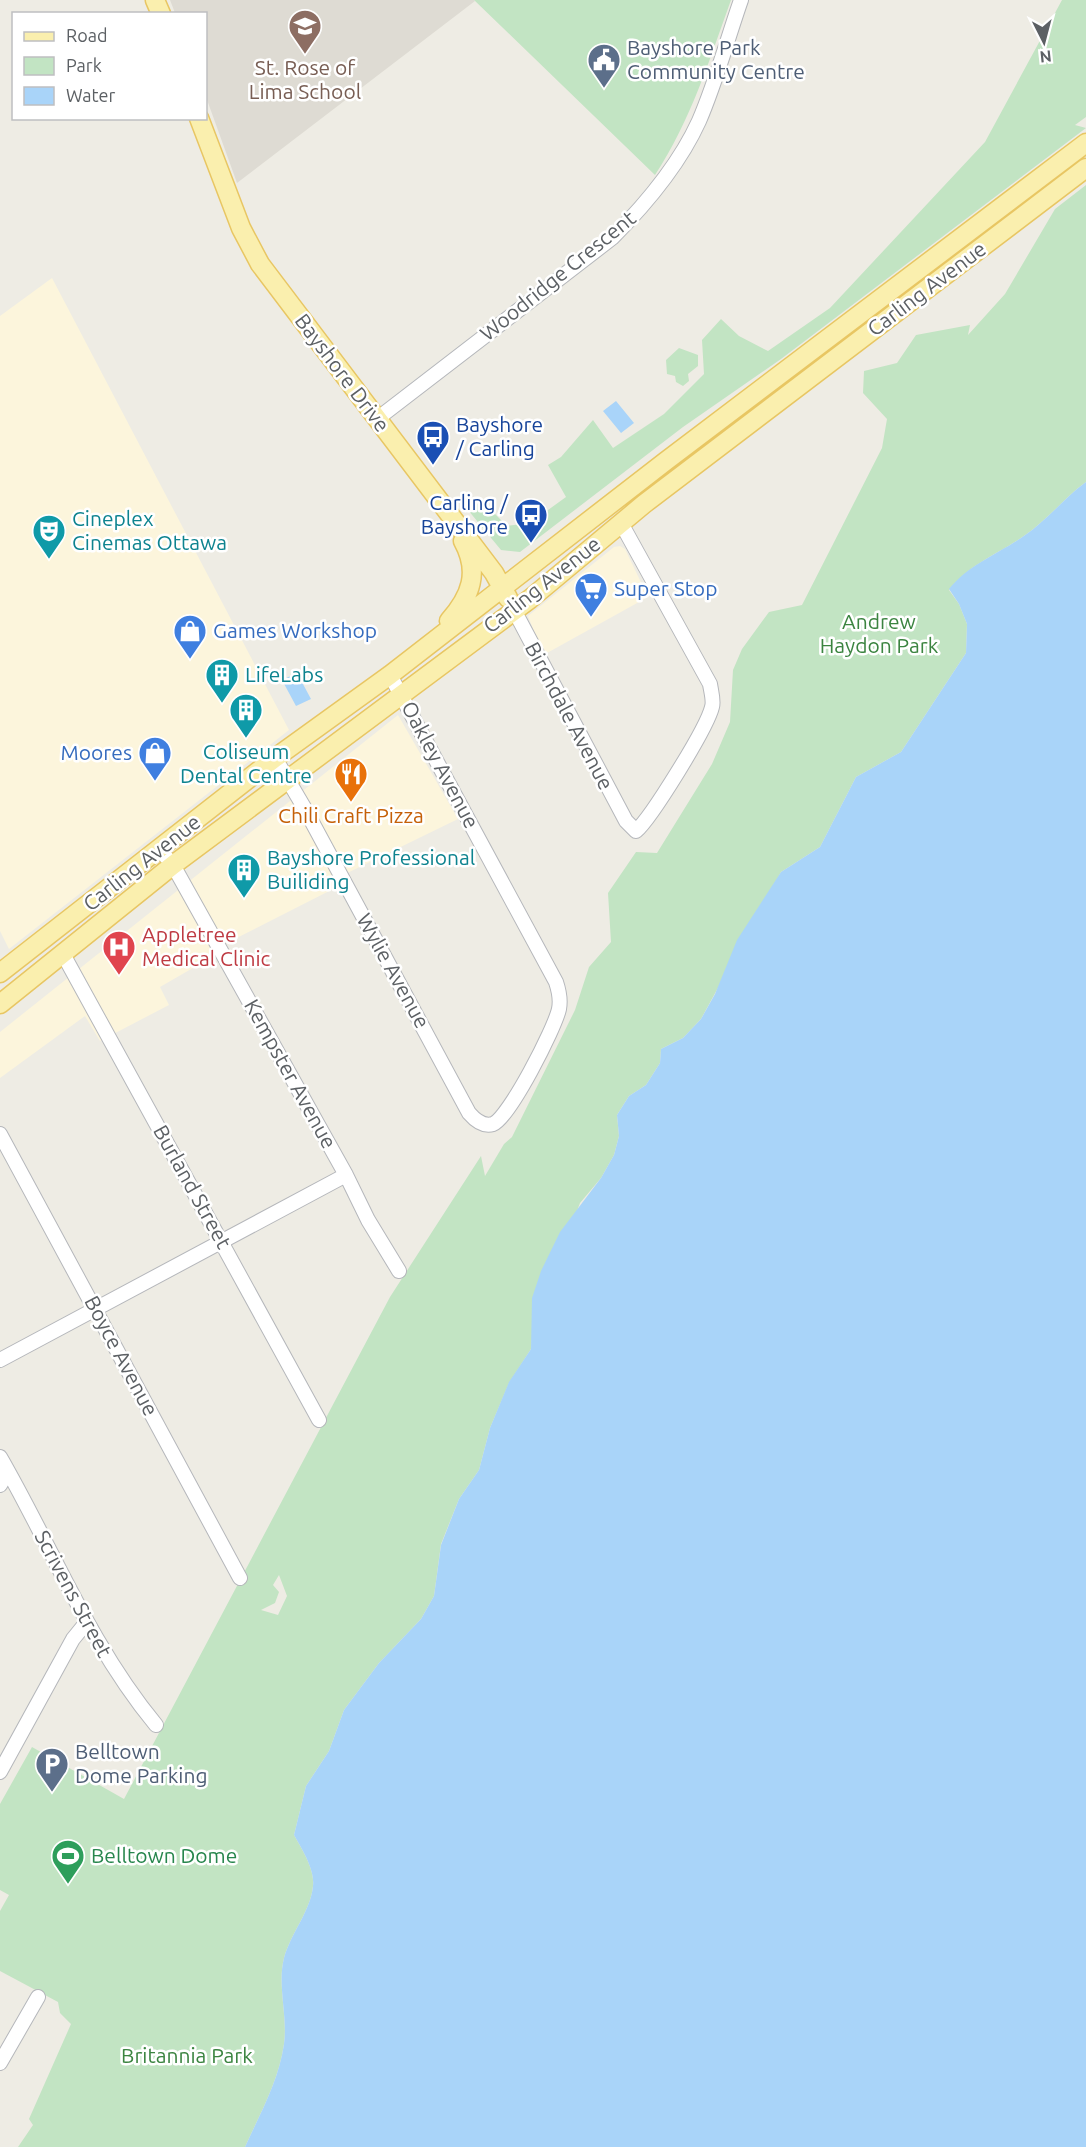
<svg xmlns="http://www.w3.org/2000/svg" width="1086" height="2147" font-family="Ubuntu,sans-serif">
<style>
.commercial{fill:#fcf5dc}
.education{fill:#dedbd3}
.green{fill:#c2e4c3;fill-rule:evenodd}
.water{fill:#a9d4f9}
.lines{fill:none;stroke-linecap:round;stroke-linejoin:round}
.minor-casing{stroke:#b5b7bb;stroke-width:16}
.major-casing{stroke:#e8c663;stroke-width:21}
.minor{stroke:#fff;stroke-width:14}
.major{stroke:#faefae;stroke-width:18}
.labels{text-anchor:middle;stroke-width:5;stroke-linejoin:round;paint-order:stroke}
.service-label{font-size:21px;fill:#4e5e75;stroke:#fff;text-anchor:start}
.education-label{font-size:21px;fill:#785e54;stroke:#fff}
.street-label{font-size:21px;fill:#5c6064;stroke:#fff}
.transit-label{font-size:21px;fill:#164399;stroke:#fff;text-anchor:start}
.culture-label{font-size:21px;fill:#0d838f;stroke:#fff;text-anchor:start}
.shop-label{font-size:21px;fill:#366cbe;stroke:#fff;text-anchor:start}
.park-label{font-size:21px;fill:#3b8440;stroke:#fff}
.food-label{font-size:21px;fill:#c56008;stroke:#fff}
.health-label{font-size:21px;fill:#be3a42;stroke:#fff;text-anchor:start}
.leisure-label{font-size:21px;fill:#27864d;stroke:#fff;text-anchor:start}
</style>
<rect width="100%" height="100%" fill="#eeece4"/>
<path class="commercial" d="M52 278 289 730 9 949 0 931V316Z
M620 546 625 549 648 597 547 653 541 649 528 616 614 547Z
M398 715 458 819 335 879 339 886 211 951 212 957 160 987 169 1005 100 1041 85 1016 0 1078V1032Z"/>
<path class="education" d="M170 0H474L475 1 237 183 206 97V14L175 13Z"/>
<path class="green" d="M474 0H731C709 61 691 120 655 175Z
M1062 0H1086V117L1075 125 1086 128 781 359 683 427 520 552 501 550 468 510 482 501 507 526 530 523 566 497 548 465 561 457 593 420 613 448 664 414 704 374 702 340 721 319 739 336 768 351 830 308 985 142Z
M1086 185V482C1068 495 1055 511 1038 525 1010 550 972 560 949 590L959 604 967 624 966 653 901 752 856 777 820 847 781 872 701 1019 683 1038 661 1049 660 1063 646 1085 629 1096 617 1115 619 1136 614 1155 601 1178 580 1203 533 1327 531 1349 509 1383 490 1428 479 1470 459 1499 441 1544 434 1596 421 1619 379 1663 344 1710 329 1751 306 1786 294 1835C302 1849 315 1870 313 1886 311 1910 291 1933 284 1958 277 1985 288 2017 284 2044 279 2080 260 2114 245 2147H18L33 2125 29 2119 71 2024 60 2013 58 2002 0 1971V1911L9 1895 0 1890V1804L32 1747 124 1799 390 1297 481 1156 485 1176 504 1144 512 1137 575 1010 589 967 611 942 608 893 636 852 657 853 712 764 730 722 733 670 742 649 769 612 802 605 882 448 887 419 863 393 864 371 897 363 916 335 970 325 968 335 1005 294 1055 209ZM279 1575 287 1596 278 1615 261 1610 275 1603 279 1592 273 1585Z
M679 348 698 355V366L688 374 689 381 683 386 676 382 675 376 667 374 666 360Z"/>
<path class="water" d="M616 401 634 423 621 433 603 411Z
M1086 482V2147H245C260 2114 279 2080 284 2044 288 2017 277 1985 284 1958 291 1933 311 1910 313 1886 315 1870 302 1849 294 1835L306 1786 329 1751 344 1710 379 1663 421 1619 434 1596 441 1545 459 1499 479 1470 490 1428 509 1382 531 1349 532 1298 541 1271 560 1232 601 1178 614 1155 619 1136 617 1115 629 1096 646 1085 660 1063 661 1049 683 1038 701 1019 715 994 737 940 781 872 820 847 856 777 901 752 966 653 967 624 959 604 949 589C972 560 1010 550 1038 525 1055 511 1068 495 1086 482Z
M297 673 311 699 296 706 282 680Z"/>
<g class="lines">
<g class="minor-casing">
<path id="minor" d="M377 419 612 238C646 204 679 165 699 121 716 82 727 40 741 0
M514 610 626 821 636 831C651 818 707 728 712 707 714 701 711 691 710 684L621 523
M275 758 305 809 469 1113C475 1120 483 1127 493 1124 509 1118 555 1028 559 1009 561 999 559 991 556 982L390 675
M159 849 173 865 346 1175 368 1220 399 1271
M63 954 319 1420
M0 1134 240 1578
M0 1360 346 1175
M0 1457C52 1547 89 1644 156 1725
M0 1485 8 1471
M0 1772 73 1639 86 1623
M0 2063 38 1997"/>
</g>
<g class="major-casing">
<path id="major" d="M155 0 161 14
M199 118 241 228 260 264 494 573 508 598
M449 621C471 596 480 572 463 541
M0 973 275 758 390 675 666 461 1086 143
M0 1004 173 865 530 599 644 504 1086 168"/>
</g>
<use href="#minor" class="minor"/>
<use href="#major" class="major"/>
</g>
<defs>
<g id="school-pin" transform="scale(1.725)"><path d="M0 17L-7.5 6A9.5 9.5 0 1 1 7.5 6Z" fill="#8d6e63" stroke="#fff"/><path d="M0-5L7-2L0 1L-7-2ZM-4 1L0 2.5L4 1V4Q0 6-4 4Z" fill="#fff"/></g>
<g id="civic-pin" transform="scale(1.725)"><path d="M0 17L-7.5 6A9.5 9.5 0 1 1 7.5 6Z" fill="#5c6f8a" stroke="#fff"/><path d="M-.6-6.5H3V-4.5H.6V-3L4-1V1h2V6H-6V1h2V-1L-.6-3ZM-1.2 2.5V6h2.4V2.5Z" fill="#fff"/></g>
<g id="bus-pin" transform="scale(1.725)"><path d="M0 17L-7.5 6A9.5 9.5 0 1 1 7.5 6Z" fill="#1a4fb4" stroke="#fff"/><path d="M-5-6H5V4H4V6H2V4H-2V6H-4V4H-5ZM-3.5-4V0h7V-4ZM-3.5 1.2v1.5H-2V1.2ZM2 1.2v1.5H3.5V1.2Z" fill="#fff"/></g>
<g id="theatre-pin" transform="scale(1.725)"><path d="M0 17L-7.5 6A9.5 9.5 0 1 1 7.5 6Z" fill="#0f9aa8" stroke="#fff"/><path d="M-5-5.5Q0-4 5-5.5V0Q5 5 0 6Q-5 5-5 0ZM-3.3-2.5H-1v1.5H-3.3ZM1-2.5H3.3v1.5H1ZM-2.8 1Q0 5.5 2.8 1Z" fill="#fff"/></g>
<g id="supermarket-pin" transform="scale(1.725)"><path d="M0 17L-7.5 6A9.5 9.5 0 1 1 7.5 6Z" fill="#3f7fe0" stroke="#fff"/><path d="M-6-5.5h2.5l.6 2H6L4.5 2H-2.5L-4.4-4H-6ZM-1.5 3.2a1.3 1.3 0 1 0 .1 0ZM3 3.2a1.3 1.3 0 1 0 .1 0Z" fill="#fff"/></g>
<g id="shop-pin" transform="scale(1.725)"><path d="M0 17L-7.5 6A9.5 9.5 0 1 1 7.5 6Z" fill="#3f7fe0" stroke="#fff"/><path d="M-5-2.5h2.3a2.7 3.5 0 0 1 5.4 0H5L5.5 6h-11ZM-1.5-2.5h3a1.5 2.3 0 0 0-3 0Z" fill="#fff"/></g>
<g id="building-pin" transform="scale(1.725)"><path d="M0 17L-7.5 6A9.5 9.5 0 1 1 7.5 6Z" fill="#0f9aa8" stroke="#fff"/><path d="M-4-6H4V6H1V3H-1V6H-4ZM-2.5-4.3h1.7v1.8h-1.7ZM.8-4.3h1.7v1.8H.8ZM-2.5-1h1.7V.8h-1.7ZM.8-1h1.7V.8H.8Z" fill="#fff"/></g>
<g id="restaurant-pin" transform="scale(1.725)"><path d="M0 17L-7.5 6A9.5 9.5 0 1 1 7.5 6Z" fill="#e8710a" stroke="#fff"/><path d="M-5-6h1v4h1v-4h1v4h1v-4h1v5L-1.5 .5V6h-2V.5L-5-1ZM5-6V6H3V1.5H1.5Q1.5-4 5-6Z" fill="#fff"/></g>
<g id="hospital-pin" transform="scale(1.725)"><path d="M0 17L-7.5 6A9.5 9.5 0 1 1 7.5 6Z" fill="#e0444e" stroke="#fff"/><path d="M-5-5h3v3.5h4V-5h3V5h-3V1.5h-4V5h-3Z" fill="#fff"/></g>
<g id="parking-pin" transform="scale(1.725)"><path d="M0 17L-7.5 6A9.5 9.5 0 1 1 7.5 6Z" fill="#5c6f8a" stroke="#fff"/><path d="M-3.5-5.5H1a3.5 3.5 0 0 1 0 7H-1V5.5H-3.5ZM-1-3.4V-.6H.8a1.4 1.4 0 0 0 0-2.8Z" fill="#fff"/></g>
<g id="stadium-pin" transform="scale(1.725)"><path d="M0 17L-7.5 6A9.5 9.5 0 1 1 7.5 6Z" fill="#2e9e5b" stroke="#fff"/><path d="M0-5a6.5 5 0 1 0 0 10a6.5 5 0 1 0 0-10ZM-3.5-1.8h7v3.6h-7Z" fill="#fff"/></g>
</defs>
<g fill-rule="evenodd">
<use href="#school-pin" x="305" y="26"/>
<use href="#civic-pin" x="604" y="60"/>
<use href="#bus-pin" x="433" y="437"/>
<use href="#bus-pin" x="531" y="515"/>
<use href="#theatre-pin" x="49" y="531"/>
<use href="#supermarket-pin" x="591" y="589"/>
<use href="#shop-pin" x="190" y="631"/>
<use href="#building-pin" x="222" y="675"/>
<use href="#building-pin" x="246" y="710"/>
<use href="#shop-pin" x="155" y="753"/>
<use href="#restaurant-pin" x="351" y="774"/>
<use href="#building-pin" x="244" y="870"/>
<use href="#hospital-pin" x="119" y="947"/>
<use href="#parking-pin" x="52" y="1764"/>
<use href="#stadium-pin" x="68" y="1856"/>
</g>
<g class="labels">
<g class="service-label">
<text x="627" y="55">Bayshore Park<tspan x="627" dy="24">Community Centre</tspan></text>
<text x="75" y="1759">Belltown<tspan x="75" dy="24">Dome Parking</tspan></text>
</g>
<g class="education-label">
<text x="305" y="75">St. Rose of<tspan x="305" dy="24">Lima School</tspan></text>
</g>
<g class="street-label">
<text transform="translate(558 276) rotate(-39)" y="7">Woodridge Crescent</text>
<text transform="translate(927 289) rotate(-37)" y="7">Carling Avenue</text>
<text transform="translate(342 373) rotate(53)" y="7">Bayshore Drive</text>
<text transform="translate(542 585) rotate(-38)" y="7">Carling Avenue</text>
<text transform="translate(569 716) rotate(62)" y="7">Birchdale Avenue</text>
<text transform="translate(440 765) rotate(62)" y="7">Oakley Avenue</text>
<text transform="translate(142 863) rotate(-38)" y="7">Carling Avenue</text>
<text transform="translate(393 971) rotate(61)" y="7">Wylie Avenue</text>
<text transform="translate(290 1074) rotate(61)" y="7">Kempster Avenue</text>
<text transform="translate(192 1187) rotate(61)" y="7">Burland Street</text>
<text transform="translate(121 1356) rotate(62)" y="7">Boyce Avenue</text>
<text transform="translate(73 1594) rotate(62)" y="7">Scrivens Street</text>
</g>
<g class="transit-label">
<text x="456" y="432">Bayshore<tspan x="456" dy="24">/ Carling</tspan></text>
<text x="508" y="510" text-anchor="end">Carling /<tspan x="508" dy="24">Bayshore</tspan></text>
</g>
<g class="culture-label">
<text x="72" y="526">Cineplex<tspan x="72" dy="24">Cinemas Ottawa</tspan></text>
<text x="245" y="682">LifeLabs</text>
<text x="246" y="759" text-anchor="middle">Coliseum<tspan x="246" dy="24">Dental Centre</tspan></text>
<text x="267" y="865">Bayshore Professional<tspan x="267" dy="24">Builiding</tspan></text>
</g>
<g class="shop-label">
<text x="614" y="596">Super Stop</text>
<text x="213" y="638">Games Workshop</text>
<text x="132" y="760" text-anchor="end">Moores</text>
</g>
<g class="park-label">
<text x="879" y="629">Andrew<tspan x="879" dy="24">Haydon Park</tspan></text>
<text x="187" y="2063">Britannia Park</text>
</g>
<g class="food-label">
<text x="351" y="823">Chili Craft Pizza</text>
</g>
<g class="health-label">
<text x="142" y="942">Appletree<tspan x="142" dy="24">Medical Clinic</tspan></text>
</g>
<g class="leisure-label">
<text x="91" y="1863">Belltown Dome</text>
</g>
</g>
<rect x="12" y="12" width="195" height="108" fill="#ffffff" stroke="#bebfc1" stroke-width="1.5"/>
<rect x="24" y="32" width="30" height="9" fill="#faefae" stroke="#bebfc1" stroke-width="1.5"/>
<text x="66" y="42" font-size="18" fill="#5c6064">Road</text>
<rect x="24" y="57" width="30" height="18" fill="#c2e4c3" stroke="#bebfc1" stroke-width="1.5"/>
<text x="66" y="72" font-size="18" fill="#5c6064">Park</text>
<rect x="24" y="87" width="30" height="18" fill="#a9d4f9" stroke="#bebfc1" stroke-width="1.5"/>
<text x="66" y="102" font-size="18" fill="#5c6064">Water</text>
<g transform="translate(1044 42) rotate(174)" stroke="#ffffff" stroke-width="4.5" paint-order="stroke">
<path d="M0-4.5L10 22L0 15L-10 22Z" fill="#5c6064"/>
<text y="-9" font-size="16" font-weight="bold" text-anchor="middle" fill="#5c6064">N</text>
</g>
</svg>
